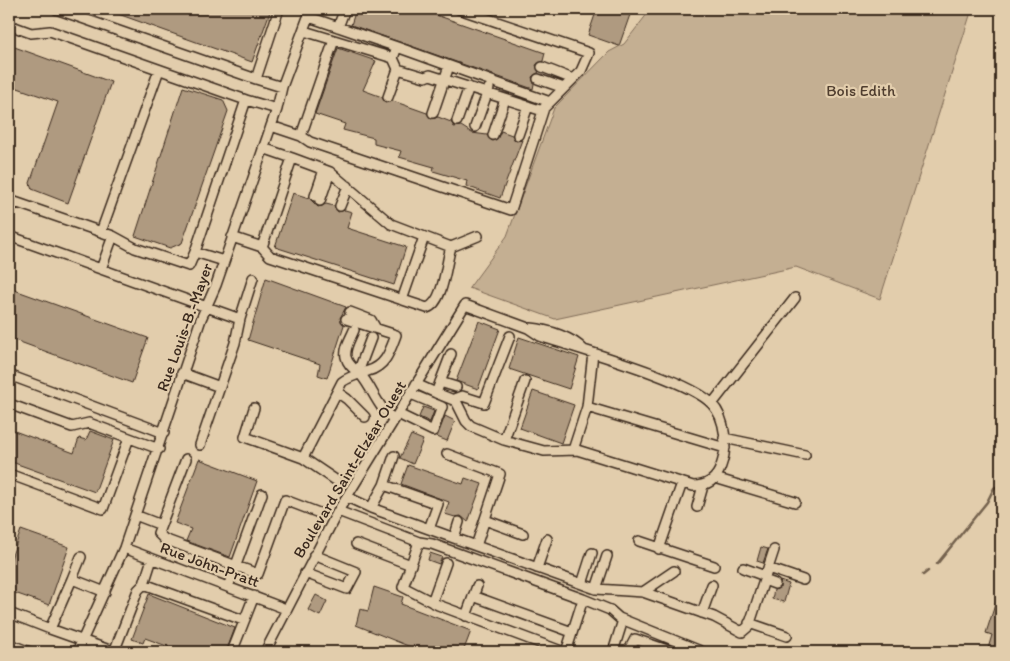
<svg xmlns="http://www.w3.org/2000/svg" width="1010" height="661" font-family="Itim,sans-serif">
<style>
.green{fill:#c4af92;stroke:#806c58}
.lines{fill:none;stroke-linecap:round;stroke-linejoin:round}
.stream{stroke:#74624e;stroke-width:2.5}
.building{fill:#af9a80;stroke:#3b2a1e}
.minor-casing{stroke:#3b2a1e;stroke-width:12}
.minor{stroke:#e2cdac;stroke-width:9}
.labels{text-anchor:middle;stroke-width:4.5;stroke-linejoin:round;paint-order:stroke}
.park-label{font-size:16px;fill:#503e2f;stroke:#e2cdac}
.street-label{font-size:16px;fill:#3b2a1e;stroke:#e2cdac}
</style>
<rect width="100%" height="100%" fill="#e2cdac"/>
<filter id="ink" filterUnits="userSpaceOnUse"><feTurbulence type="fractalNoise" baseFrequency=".02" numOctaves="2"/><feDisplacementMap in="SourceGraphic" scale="10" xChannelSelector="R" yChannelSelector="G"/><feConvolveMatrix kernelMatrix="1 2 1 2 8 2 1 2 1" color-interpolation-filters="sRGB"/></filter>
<g filter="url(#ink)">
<path class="green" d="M651 9H972L880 299 796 267 555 319 469 288 507 236 554 108 609 52 624 44Z"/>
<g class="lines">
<path class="stream" d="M937 564 987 502 994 488 1001 485
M923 575 928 571"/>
</g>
<path class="building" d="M241 9 249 11 250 9H271L252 62 107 10Z
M356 9H419L545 53 543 61 536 65 539 72 532 77 534 84 533 89 351 25Z
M597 9H632L619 46 588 35Z
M9 45 111 82 68 203 32 189 30 183 58 102 9 85Z
M338 48 376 61 363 90 382 97 385 103 393 101 427 113 431 119 438 117 451 122 454 127 461 126 472 133 487 135 492 141 497 139 501 131 512 135 516 141 522 140 500 198 466 186 467 181 433 171 434 167 399 157 401 151 374 144V138L343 130 345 124 315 114Z
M183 87 223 100 228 111 182 243 170 248 135 236Z
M293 193 309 198 318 207 326 204 334 206 338 212 345 210 352 212 347 228 406 247 394 285 275 247Z
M266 278 346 307 340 318 344 325 327 378 318 375 320 364 248 340Z
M9 288 148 338 132 383 9 338Z
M479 321 500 329 478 389 456 381Z
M519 337 579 357 569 389 509 369Z
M533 391 574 405 561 443 520 428Z
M423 407 434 411 430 422 419 417Z
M445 416 455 421 447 441 437 437Z
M9 429 74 453 79 438 86 440 90 431 114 440 95 492 9 461Z
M411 435 423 440 413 464 400 458Z
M199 459 257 481 230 557 186 541 191 529 175 523Z
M408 465 463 484 465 478 482 484 468 522 461 516 455 517 445 514 449 502 401 484Z
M21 530 69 547 49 605 9 591V564Z
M761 547 768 549 763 563 757 561Z
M430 553 442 557 439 564 428 560Z
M780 581 789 584 784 602 772 599 774 590 781 587Z
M374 587 403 597 401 604 471 631 463 652H423L356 625 360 609 368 611Z
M1000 589 1001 643 998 652H987L992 635 986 633Z
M149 594 235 628 226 652H183L145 638 143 643 132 639Z
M316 595 327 601 320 616 308 610Z"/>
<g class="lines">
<g class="minor-casing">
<path id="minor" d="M56 9 256 79
M279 9 256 79 282 87
M309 17 397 47 393 58 334 40
M9 25 31 33 50 31 246 100
M338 27 345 9
M397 47 550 102
M393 58 398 69 425 77 430 75 543 111
M542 67 573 79
M538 79 564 88
M388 97 398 69
M433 113 449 66
M457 121 469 87
M271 126 301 136 334 40 304 31
M475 127 489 88
M493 135 505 99
M518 135 528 106
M301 136 310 142 511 210 544 108 581 71 589 53 459 9
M315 196 324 170
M9 200 113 236 101 269
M320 201 330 172
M340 206 348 186
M9 214 13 201
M101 232 159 70
M9 236 240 319 235 343 200 445
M113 236 135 248 189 266 195 252
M232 237 262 247 292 158 263 148
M262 247 270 256 427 308C444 303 446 261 451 247L391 224 330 172 292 158
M451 247 478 236
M224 261 195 252 246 100 277 109
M402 300 424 237
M350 312 371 320 375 327
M240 319 253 278
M531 328C549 330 572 337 584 350
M354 330C351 338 344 348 346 357 348 366 355 369 361 375 373 389 378 409 394 419
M182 373 220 387
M360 374V367L371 338
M9 375 164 433
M440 382 456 387
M416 384 436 393 451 354
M337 392 347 399 365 417
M436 393 456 401 466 421 471 426 504 440 525 381
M454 399 462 396 484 403 510 336
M9 404 72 427 89 423 159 449
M712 404 795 298
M587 407 725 448
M254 408 245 437 303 458 337 481
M398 414 433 431 442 407 411 394
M724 438 805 455
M573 450 587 407 593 353
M447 454 500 474 476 546
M303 458 342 382C350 376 359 374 368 371 386 366 390 351 396 335L346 319
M9 474 103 509 129 438
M715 478 795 502
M384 485 438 504 429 529
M347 497 371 508 384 485 394 456
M697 507 703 486
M371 508 454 538 459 522
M338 511 419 542 403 587 438 605 564 652
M135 515 161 525 186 459
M485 520 523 534
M161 525 158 533 164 539 258 574 285 500 319 513
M454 538 596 589 643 592 714 617 742 632 749 626 774 550
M639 541 714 566
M419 542 432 544 583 599 566 652
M356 544 411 565
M124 548 286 609
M659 549 682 483
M81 557 72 579 105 592
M152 559 144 584 243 620
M537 568 547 539
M743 568 765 576
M768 568 803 580
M305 573 347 589 356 572 314 555
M72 579 50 629 115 652
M764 580 775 584
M582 584 592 553
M228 587 262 494
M596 589 607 556
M643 592 674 571
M473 596 572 632
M583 599 610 610 619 618 703 652
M432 602 446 563
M9 613 50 629
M702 613 712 585
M466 616 477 586
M749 623 787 636
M9 644 30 652
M77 652 124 548 201 319 216 285 277 109 282 87 311 9
M114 652 138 590 144 584
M232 652 254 596
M265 652 338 511 465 305 528 328 540 336C575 348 691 380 712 404 726 419 728 447 721 466 717 479 708 486 693 486L577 450 544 451 504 440
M299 652H300
M613 652 623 620
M628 652 635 639 667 650V652"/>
</g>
<use href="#minor" class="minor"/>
</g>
</g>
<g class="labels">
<g class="park-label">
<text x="861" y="96">Bois Edith</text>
</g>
<g class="street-label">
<text transform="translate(184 327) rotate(-70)" y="6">Rue Louis-B.-Mayer</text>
<text transform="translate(349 469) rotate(-59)" y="6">Boulevard Saint-Elzéar Ouest</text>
<text transform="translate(210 564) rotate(20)" y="6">Rue John-Pratt</text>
</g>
</g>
<rect width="1010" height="661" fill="none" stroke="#e2cdac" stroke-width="30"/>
<rect x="15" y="15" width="980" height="631" fill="none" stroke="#3b2a1e" stroke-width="2" filter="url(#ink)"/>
</svg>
